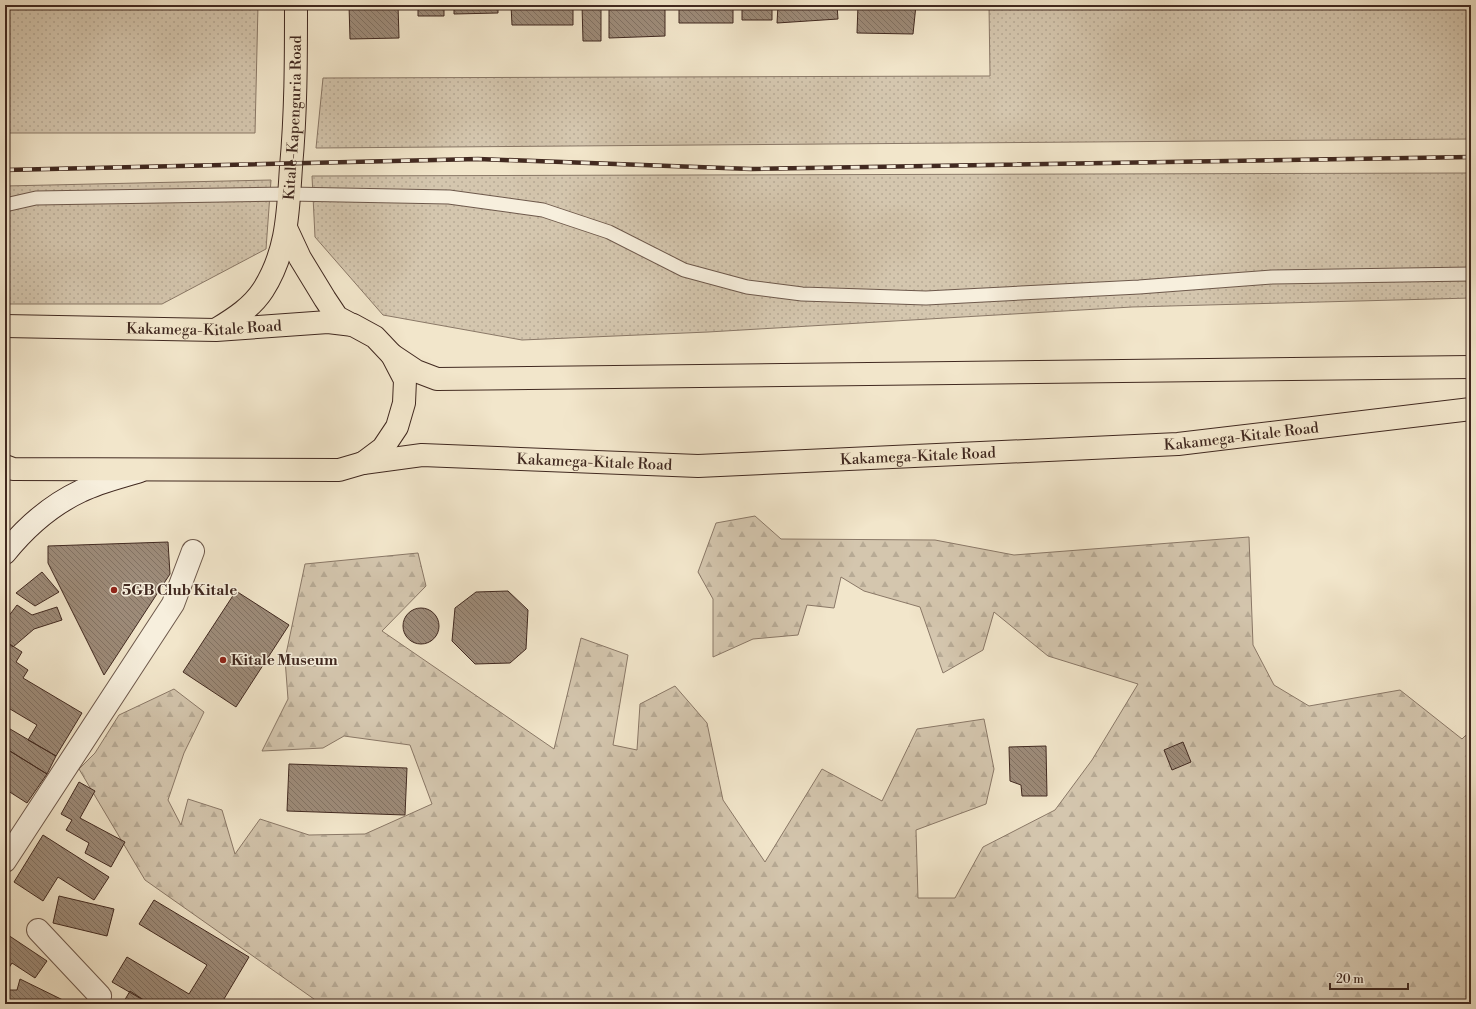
<svg xmlns="http://www.w3.org/2000/svg" width="1476" height="1009" font-family="'Libre Bodoni',serif">
<style>
.grass{fill:url(#grass-dots);stroke:#8a7867}
.forest{fill:url(#forest-firs);stroke:#8a7867}
.building{fill:url(#building-back-hatch);stroke:#412920}
.lines{fill:none;stroke-linecap:round;stroke-linejoin:round}
.lane-casing{stroke:#6d584b;stroke-width:15}
.street-casing{stroke:#6d584b;stroke-width:24}
.secondary-casing{stroke:#412920;stroke-width:24}
.highway-casing{stroke:#412920;stroke-width:24}
.lane{stroke:#f7efdd;stroke-width:13}
.street{stroke:#f7efdd;stroke-width:22}
.secondary{stroke:#f7efdd;stroke-width:22}
.highway{stroke:#f2e6cb;stroke-width:22}
.rail-casing{stroke:#412920;stroke-width:4.5}
.rail{stroke:#f7efdd;stroke-width:3;stroke-dasharray:9;stroke-linecap:butt}
.poi-dot{fill:#8f2418;stroke:#f7efdd;stroke-width:1.5}
.labels{text-anchor:middle;stroke-width:3;stroke-linejoin:round;paint-order:stroke}
.street-label{font-size:15px;fill:#412920;stroke:#f7efdd}
.poi-label{font-size:15px;font-weight:bold;fill:#412920;stroke:#f7efdd;text-anchor:start}
</style>
<defs>
<pattern id="grass-dots" width="8" height="8" patternUnits="userSpaceOnUse"><rect width="8" height="8" fill="#d4c6ae"/><path d="M2 2h.1M6 6h.1" fill="none" stroke="#b7aa95" stroke-width="1.8" stroke-linecap="round"/></pattern>
<pattern id="forest-firs" width="22" height="20" patternUnits="userSpaceOnUse"><rect width="22" height="20" fill="#d4c6ae"/><path d="M5 1l3.5 6h-7zM16 11l3.5 6h-7z" fill="#b7aa95"/></pattern>
<pattern id="building-back-hatch" width="6" height="6" patternUnits="userSpaceOnUse"><rect width="6" height="6" fill="#9d8b79"/><path d="M-1 5l2 2M0 0l6 6M5-1l2 2" fill="none" stroke="#827263"/></pattern>
</defs>
<rect width="100%" height="100%" fill="#f2e6cb"/>
<filter id="stains"><feTurbulence type="fractalNoise" baseFrequency=".005" numOctaves="4"/><feColorMatrix values="0 0 0 0 .2 0 0 0 0 .09 0 0 0 0 .02 0 0 0 .5 -.17"/></filter>
<radialGradient id="worn" r=".72"><stop offset=".6" stop-color="#630" stop-opacity="0"/><stop offset="1" stop-color="#630" stop-opacity=".3"/></radialGradient>
<path class="grass" d="M5 5H258L255 133H5Z
M989 5H1471V139L316 148 323 78 990 76Z
M1471 173V298L1132 307 708 332 522 340 383 315 315 237 312 176Z
M271 180 266 249 162 304H5V186Z"/>
<path class="forest" d="M755 516 781 539 935 540 1014 555 1249 537 1253 645 1274 685 1309 706 1400 690 1462 739 1471 730V1004H321L145 880 79 769 95 753 119 715 174 689 204 712 184 753 168 800 181 825 188 799 222 810 235 854 260 819 309 835 365 834 432 804 410 745 344 736 323 748 262 751 288 699 285 659 305 564 418 553 426 586 382 631 554 749 581 638 628 655 613 745 637 750 640 704 675 686 707 723 723 800 765 862 822 769 882 801 917 729 984 719 994 769 986 804 916 830 918 898H955L983 847 1055 810 1092 760 1138 684 1048 656 994 612 983 650 943 673 920 607 864 591 841 577 834 608 807 605 798 635 753 639 713 657V599L698 572 716 523Z"/>
<path class="building" d="M349 5H398L399 38 350 39Z
M418 5H444V16H418Z
M454 5H498V13L454 14Z
M511 5H573V25H512Z
M582 5H601V41H583Z
M609 5H665V36L609 38Z
M679 5H733V23H679Z
M742 5H772V20H742Z
M778 5H837L838 19 777 23Z
M858 5H916L913 34 857 33Z
M168 542 170 574 104 675 48 563V546Z
M42 572 59 592 35 606 16 593Z
M236 591 289 625 236 707 183 672Z
M508 591 528 610 526 649 510 663 475 664 452 641 455 608 476 592Z
M17 605 32 615 57 607 62 620 34 629 13 647 5 641V621Z
M403 626a18 18 0 1 1 36 0a18 18 0 1 1-36 0Z
M5 641 22 652 16 662 28 670 23 678 82 713 56 756 28 740 37 725 5 706Z
M5 726 56 756 47 774 5 748Z
M1183 742 1191 762 1172 770 1164 750Z
M1046 746 1047 796H1022L1021 785 1010 781 1009 747Z
M5 748 47 774 27 803 5 789Z
M289 764 407 768 405 815 287 811Z
M79 782 95 791 80 818 125 842 111 867 85 853 89 843 66 830 72 820 61 814Z
M43 835 109 877 94 900 58 877 43 901 14 882Z
M59 896 114 909 107 936 53 923Z
M154 900 249 957 221 1004H150L112 982 127 957 189 994 207 965 139 924Z
M5 933 47 961 35 978 12 963 5 974Z
M20 979 69 1003V1004H5V990H17Z
M130 991 150 1004 123 1003Z"/>
<g class="lines">
<g class="lane-casing">
<path id="lane" d="M5 205 36 198 289 194 449 197 543 210 609 232 684 270 747 287 802 294 926 298 1139 287 1272 277 1471 274"/>
</g>
<g class="street-casing">
<path id="street" d="M5 861 173 604 193 551
M38 930 100 996 97 1004"/>
</g>
<g class="secondary-casing">
<path id="secondary" d="M5 553C26 527 51 505 81 491 99 482 121 477 140 471"/>
</g>
<g class="highway-casing">
<g id="highway">
<path d="M287 230 300 258 325 299 337 317 352 325"/>
<path id="s1" d="M5 326 216 330 328 322 353 325 375 337 392 355 405 380 404 403 397 427 383 448 363 463 339 470 13 469 5 466"/>
<path id="s2" d="M217 329C235 318 252 307 263 290 288 251 288 210 291 167 296 113 296 59 296 5"/>
<path d="M392 355 416 371 437 379 1471 367"/>
<path id="s3" d="M363 463 422 455 698 466 1178 444 1471 409"/>
</g>
</g>
<use href="#lane" class="lane"/>
<use href="#street" class="street"/>
<use href="#secondary" class="secondary"/>
<use href="#highway" class="highway"/>
<g class="rail-casing">
<path id="rail" d="M5 170 478 159 751 169 1471 157"/>
</g>
<use href="#rail" class="rail"/>
</g>
<g class="poi-dot">
<circle cx="114" cy="590" r="4"/>
<circle cx="223" cy="660" r="4"/>
</g>
<g class="labels">
<g class="street-label">
<text dy="5" stroke="none"><textPath href="#s2" startOffset="238">Kitale-Kapenguria Road</textPath></text>
<text dy="5" stroke="none"><textPath href="#s1" startOffset="199">Kakamega-Kitale Road</textPath></text>
<text dy="5" stroke="none"><textPath href="#s3" startOffset="880">Kakamega-Kitale Road</textPath></text>
<text dy="5" stroke="none"><textPath href="#s3" startOffset="556">Kakamega-Kitale Road</textPath></text>
<text dy="5" stroke="none"><textPath href="#s3" startOffset="232">Kakamega-Kitale Road</textPath></text>
</g>
<g class="poi-label">
<text x="122" y="595">5GB Club Kitale</text>
<text x="231" y="665">Kitale Museum</text>
</g>
</g>
<rect width="1476" height="1009" fill="none" stroke="#f2e6cb" stroke-width="20"/>
<rect x="6" y="6" width="1464" height="997" fill="none" stroke="#412920" stroke-width="2"/>
<rect x="10" y="10" width="1456" height="989" fill="none" stroke="#412920"/>
<path d="M1330 983v6h78v-6" fill="none" stroke="#412920" stroke-width="2"/>
<text x="1336" y="983" font-size="12" fill="#412920" stroke="#f7efdd" stroke-width="3" paint-order="stroke">20 m</text>
<rect width="100%" height="100%" filter="url(#stains)"/>
<rect width="100%" height="100%" fill="url(#worn)"/>
</svg>
